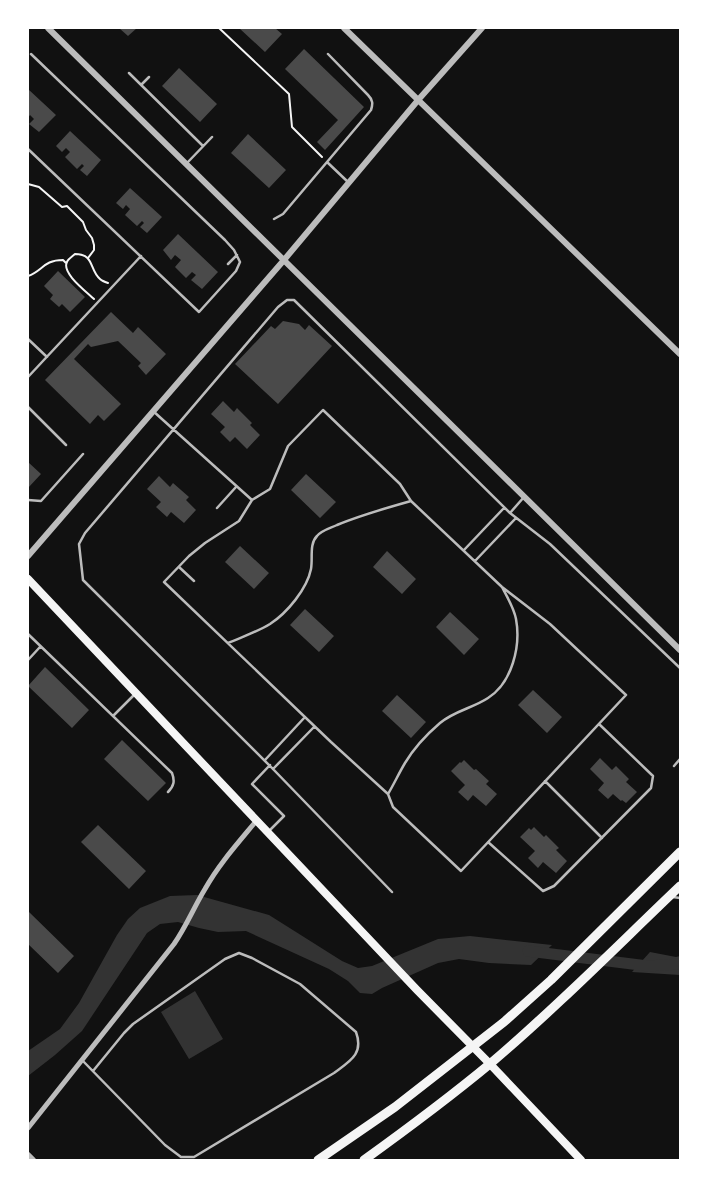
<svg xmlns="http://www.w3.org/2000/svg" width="708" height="1188" font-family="Literata,serif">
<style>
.water{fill:#333}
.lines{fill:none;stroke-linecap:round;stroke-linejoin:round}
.canal{stroke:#333;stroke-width:11}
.building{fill:#4a4a4a}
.path{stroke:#f5f5f5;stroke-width:2}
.service{stroke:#bcbcbc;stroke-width:2.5}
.minor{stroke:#bcbcbc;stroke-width:5}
.tertiary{stroke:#bcbcbc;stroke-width:6}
.secondary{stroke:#f5f5f5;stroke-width:8}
.primary{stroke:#f5f5f5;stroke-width:9}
</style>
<rect width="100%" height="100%" fill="#111"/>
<path class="water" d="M197 895 269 915 342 961 358 968 372 966 438 939 470 936 552 945 531 965 489 963 459 959 438 963 382 988 372 994 360 993 348 981 329 969 246 931 218 932 199 928 178 922 160 924 147 933 82 1031 55 1055 28 1076V1051L60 1029 79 1003 117 935 128 919 140 908 170 896Z
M650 952 676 957 680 956V975L632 972Z
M195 991 223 1039 189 1059 161 1012Z"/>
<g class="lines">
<path class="canal" d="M528 951 648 966 680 964"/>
</g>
<path class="building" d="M119 28H137L128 36Z
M239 28H275L282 34 265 52Z
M304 49 364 107 325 150 317 142 338 120 285 69Z
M179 68 217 104 200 122 162 86Z
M28 89 56 115 39 132 29 124 34 119 30 115 28 118Z
M70 131 101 160 87 176 80 170 84 166 82 164 77 169 65 157 70 152 66 148 62 152 56 146Z
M248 134 286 170 269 188 231 153Z
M130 188 162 217 147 233 140 227 144 223 142 221 137 226 125 215 130 209 126 205 123 209 116 203Z
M178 234 218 272 202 289 191 280 196 275 192 272 186 278 175 267 181 260 175 255 171 260 163 250Z
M58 271 85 297 70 312 62 304 59 307 50 299 53 295 44 286Z
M111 312 133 333 138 327 166 354 146 375 138 366 141 363 118 341 91 347 88 344 74 359 121 404 104 421 98 415 90 424 45 380Z
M283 321 299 324 305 330 309 325 332 346 278 404 235 364 271 326 275 329Z
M223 401 234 412 237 408 252 423 250 425 260 435 247 449 235 437 230 442 220 432 225 427 211 414Z
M28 462 41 474 28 488Z
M306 474 336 502 320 518 291 490Z
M159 476 170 487 173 483 189 497 186 500 196 510 184 523 171 512 167 517 156 507 161 502 147 489Z
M240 546 269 573 254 589 225 562Z
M387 551 416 579 402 594 373 567Z
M305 609 334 636 319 652 290 625Z
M450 612 479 639 464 655 436 627Z
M45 667 89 710 72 728 28 686Z
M533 690 562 717 547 733 518 705Z
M397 695 426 722 411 738 382 711Z
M122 740 166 783 148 801 104 759Z
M600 758 612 770 616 766 629 779 626 782 637 792 626 803 622 800 621 801 613 794 608 799 598 790 604 783 590 769Z
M464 760 474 770 476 769 489 781 486 784 497 794 486 806 473 795 468 801 458 792 465 785 451 771 460 762 461 763Z
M98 825 146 871 129 889 81 842Z
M534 827 544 837 546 835 559 848 556 850 567 861 556 873 543 862 538 868 528 858 535 851 520 837 529 828 531 830Z
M28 911 74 956 58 973 28 944Z"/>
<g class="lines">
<path class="path" d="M219 28 289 94 292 127 322 157
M28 184 39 187 62 207 67 206 83 222 86 230 92 238 94 245V250L88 258
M28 276C43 271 43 260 63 260L66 263
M94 299C87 292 61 273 67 262 68 259 73 256 75 254 95 254 89 270 100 279 102 281 105 282 108 283"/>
<path class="service" d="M129 73 203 146
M141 85 149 77
M28 149 199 312 236 271 240 262 234 250 225 240 31 54
M327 162 348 182
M187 163 212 137
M274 219 283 214 371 110C373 104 373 100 368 95L328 54
M228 264 237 255
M28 339 47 357
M28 377 141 256
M28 407 66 445
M323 410 400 484 411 501 502 587 550 624 626 695 461 871 393 807 388 794 331 742 164 582 189 556 205 543 239 521 252 500 270 489 288 446Z
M153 411 252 500
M28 500 41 501 83 454
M217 508 236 487
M510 513 524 497
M464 550 504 508
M475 561 516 518
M179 567 194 581
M28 634 172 773C175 781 174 786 168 792
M228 643C242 637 257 632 270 624 287 613 307 589 311 569 313 558 309 544 317 536 322 530 331 528 337 525 361 515 386 508 411 501
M28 660 40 647
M113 716 135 694
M265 760 305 717
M674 766 680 759
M273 769 314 727
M545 781 602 838
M388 794C394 784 399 773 405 763 414 748 426 735 440 723 454 711 473 708 488 698 512 683 521 646 516 619 514 608 507 597 502 587
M269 831 284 816 252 784 270 765
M488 842 543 891 554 886 651 788 653 776 599 724
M392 892 273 769 83 580 79 544 85 533 278 307 287 300H294L510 513 550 544 680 668
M673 897 680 898
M82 1060 165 1145 181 1157H194L334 1073C350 1061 364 1054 356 1032L300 984 252 958 239 953 225 959 133 1024 124 1033 93 1071"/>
<path class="minor" d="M28 1128 174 944C186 927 194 907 205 889 219 864 238 843 257 820"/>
<path class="tertiary" d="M48 28 680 650
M344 28 680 354
M28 556 284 260 419 99 482 28
M28 1155 33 1160"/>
<path class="secondary" d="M28 579 417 990 490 1064 581 1160"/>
<path class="primary" d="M318 1160 395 1107 504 1022 551 980 680 852
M364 1160C407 1129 450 1097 491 1063 557 1007 618 945 680 886"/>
</g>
<rect width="708" height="1188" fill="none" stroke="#ffffff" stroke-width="58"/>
</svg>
